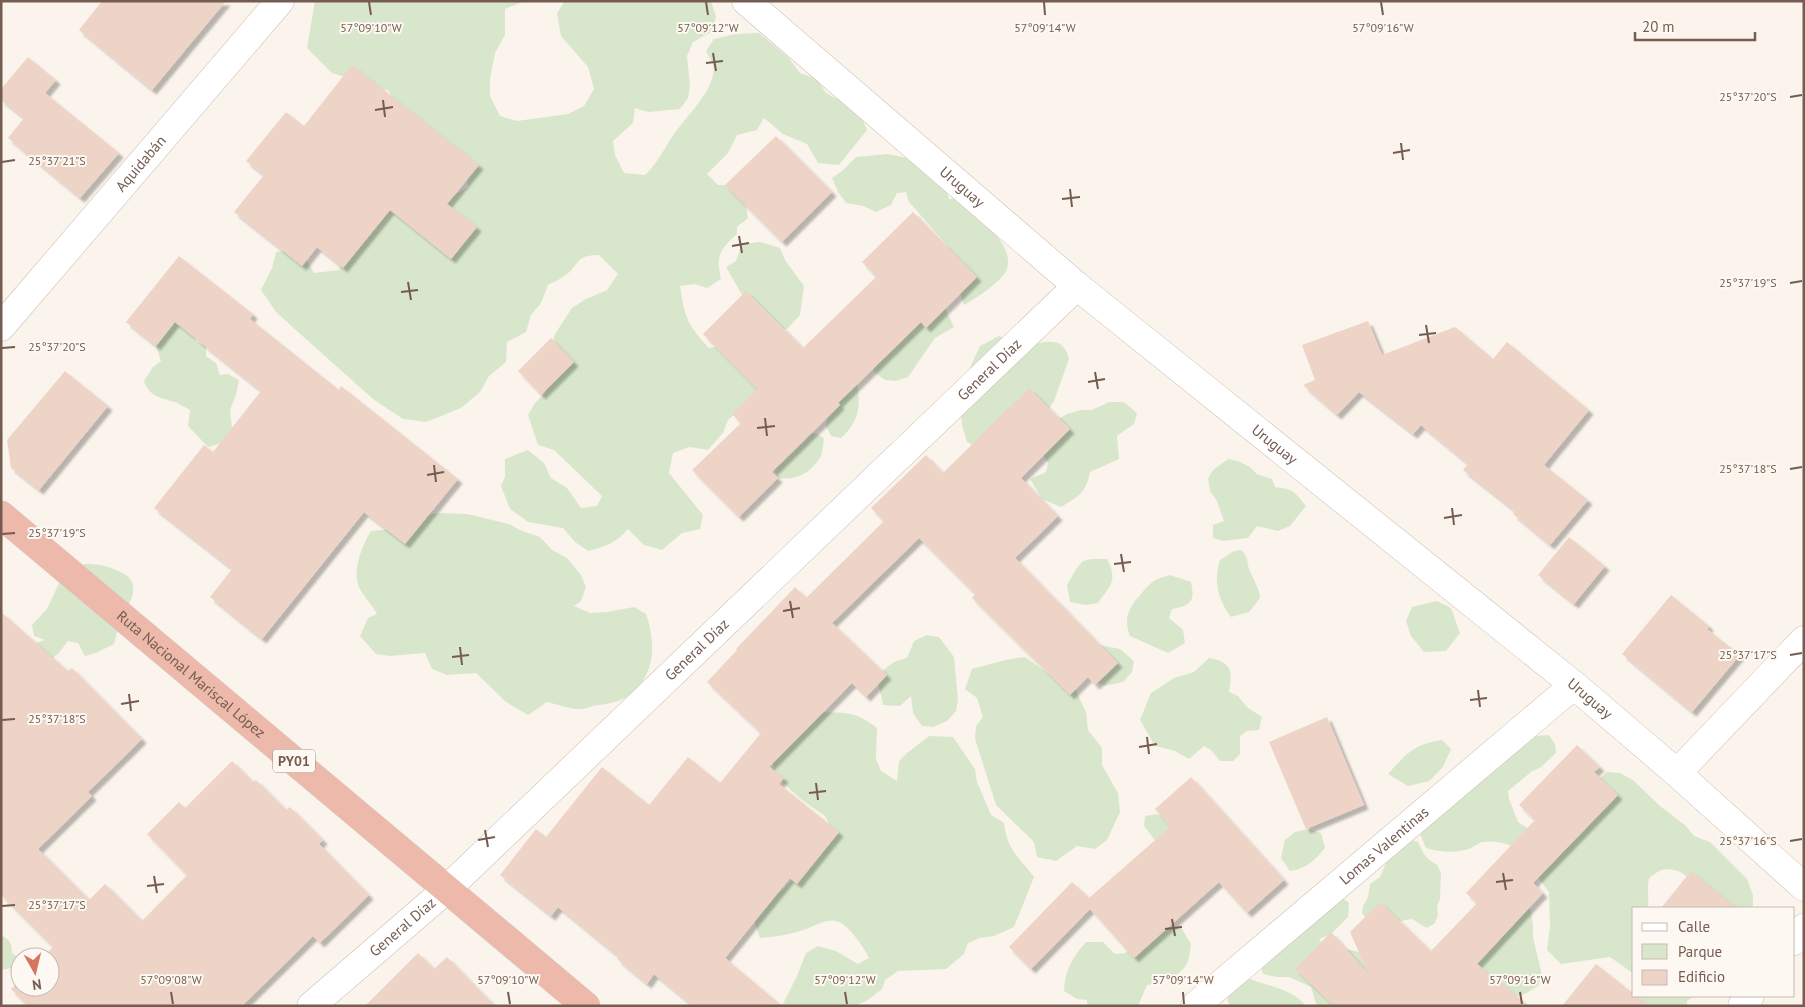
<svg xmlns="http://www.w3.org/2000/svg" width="1805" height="1007" font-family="'PT Sans',sans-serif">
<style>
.green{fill:#d8e7cb}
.building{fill:#edd4c7;filter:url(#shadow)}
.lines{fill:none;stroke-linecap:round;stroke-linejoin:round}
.street-casing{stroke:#ccbdb2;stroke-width:29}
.secondary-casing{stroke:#cebdb0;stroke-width:29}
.highway-casing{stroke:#d8d1ce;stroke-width:29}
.street{stroke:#fff;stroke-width:28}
.secondary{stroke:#fff;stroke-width:28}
.highway{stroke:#edb9aa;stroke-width:28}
.ticks{fill:none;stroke:#745c51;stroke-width:2}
.labels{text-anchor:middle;stroke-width:4;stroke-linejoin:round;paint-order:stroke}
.shield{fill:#fdf9f2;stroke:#9d8b81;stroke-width:1}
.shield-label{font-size:14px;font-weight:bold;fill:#745c51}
.street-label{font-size:15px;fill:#745c51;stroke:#fdf9f2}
.ticks-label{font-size:12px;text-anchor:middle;fill:#745c51;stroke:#fdf9f2;stroke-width:4;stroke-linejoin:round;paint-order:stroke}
</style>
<defs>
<filter id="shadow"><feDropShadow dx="4.5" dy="4.5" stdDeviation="1" flood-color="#0004"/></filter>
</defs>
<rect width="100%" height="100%" fill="#fbf4ec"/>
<path class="green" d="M315 1H525L505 9V35L495 53 490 79V96L500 116 517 121 568 114 584 106 594 89 588 67 561 36 557 13 565 1H711L716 17 711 32 693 42 687 56 690 86 688 98 680 109 648 112 635 108 633 123 613 141 615 155 624 173 645 175C659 161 662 152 672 137 683 119 718 88 713 65 712 61 708 55 706 51L714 39 735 34 759 33 788 57 800 73 817 79 826 93 843 102 853 112 862 118 867 130 839 165 818 163 807 144 783 134 764 118 757 130 737 135 728 153 707 174 718 185H732L746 206 748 218 737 227V234C719 250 716 256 721 279L707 288 695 284 680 286C685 318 687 324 709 348L727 344 748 305 726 267 736 261 742 244 760 242 780 248 785 260 804 286 800 315 787 329 770 328 772 386 745 404 728 420 723 433 708 450 690 447 673 453 669 473 703 515 700 529 682 533 662 550 644 545 628 529C616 543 605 547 588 551L575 542 563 528 528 522 510 509 501 486 505 477V459L528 450 544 463 551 478 567 488 581 508 597 506 602 496 554 450 538 445 528 415 535 403 546 392 548 353 555 334 572 308 586 299 607 290 618 274 599 255C575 255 580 264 566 275 561 279 553 282 548 285L541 303 531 315 526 332 507 342 506 362 489 376 480 392 461 408 426 422 403 419 373 399 298 332 276 312 261 290 272 268 276 252C297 249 305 254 314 273L339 270 359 212 451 197 468 187 466 172 397 108 389 91 332 73 307 48Z
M887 154 917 160 947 191 949 199 956 198C974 214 1018 244 1006 271 1001 282 975 299 964 305L960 293 957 260 946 244 909 202 906 192 897 193 891 205 876 212 863 206 846 203 838 192 832 178 842 171 856 157Z
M944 306 954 327 935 338 908 377 896 381 885 380 873 371 879 354 880 344Z
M159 316H193L196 342 206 346V356L216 363 220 375 228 374 239 380 236 395 230 410 232 427 225 440 219 444 208 447 188 426 190 410C184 407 178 403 171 401 158 397 149 396 144 381L153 367 161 361 156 346Z
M999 336C1007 339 1018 345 1026 344 1044 344 1063 333 1069 359L1054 401 1044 416 976 447 967 442 962 425 961 411 968 372 980 346Z
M857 384C861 406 859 422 841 438L831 436 826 426 828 411 840 405 838 398Z
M1109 402H1124L1137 413 1134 424 1117 436 1119 459 1090 472C1086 493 1078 497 1061 507L1042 499 1030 479 1046 472 1048 463 1042 453 1049 425 1067 414 1081 410H1092Z
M804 430 816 434 824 438C823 444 823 454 820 458 810 473 796 481 778 478L771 462Z
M1228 459 1238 461 1250 467 1257 474 1272 479 1275 487C1293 489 1295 492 1306 506L1290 526 1278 531 1257 526 1248 538 1223 541 1213 538V525L1224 521 1217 501 1210 491 1208 479 1213 470Z
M440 513 467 514 509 524 522 531 540 537 552 550 567 558 581 575 586 587 581 601 574 606 590 613 607 612 634 607 646 614C656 642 656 676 629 695 619 703 605 704 593 706 589 707 585 709 581 709 573 710 556 704 547 702L528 715 506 702 476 673 447 675 432 669 425 653 390 656 376 654 360 636 368 618 377 614C372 605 366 599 361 591 350 573 362 546 371 531L405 528 417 516Z
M1241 550C1250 559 1246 562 1250 571 1254 581 1259 587 1260 598L1249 612 1231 617C1218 600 1213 581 1220 560L1234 551Z
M1091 559H1107C1118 580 1111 585 1098 603L1086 605 1070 602 1067 585 1076 569 1083 561Z
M86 564C99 564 109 566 120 572 147 584 126 607 119 625 117 631 116 638 114 644L96 653 85 656 78 643 68 641 58 654 44 664 33 644 45 640 34 636 32 625 47 609 60 581 74 566Z
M1170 575 1191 582C1195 601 1192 605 1172 609L1169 618 1183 630 1185 643 1168 653 1130 636C1123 618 1129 607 1141 594 1145 589 1149 584 1155 580 1159 578 1165 577 1170 575Z
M1437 601 1451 608 1460 633 1446 651 1424 652 1411 636 1406 621 1412 607Z
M927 635 939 637 954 657 958 700 956 711 947 721 933 727 922 726 913 713 911 696 900 706 883 705 877 677C886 667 894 660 907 658L914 641Z
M1095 644 1120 649 1134 661 1132 672 1123 682 1104 686 1092 679Z
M1025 657 1052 676 1073 684 1086 712 1088 730 1102 748V765L1118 793 1120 812 1107 840 1095 849 1077 846 1056 861 1037 857 1034 842 996 805 975 739 976 726 983 717 977 698 965 689 972 669 1005 660Z
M1209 658C1232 662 1233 671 1229 692L1238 696 1247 707 1262 717 1259 730 1247 731 1240 736V754L1233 761H1220L1211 750 1204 746 1189 759 1175 751 1155 746 1140 720 1151 693 1174 678 1194 672Z
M821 712C848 713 855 711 877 728L876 759 881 771 897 781 899 761 907 753 929 736 953 737 975 769 977 782 991 815 1004 823C1007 850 1019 857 1034 877L1014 927 994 936 980 938 968 943 964 954 946 969 898 971 885 980 882 989 868 1000 855 1006H782L797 976 806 953 818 946 836 951 858 964 869 958C864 948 848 923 836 921 824 919 813 927 803 930 789 935 775 937 760 938L752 915 771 896 782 890 801 871 834 833 825 816 802 800 782 782 774 772 771 751Z
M1549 735 1555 744 1556 753 1541 767 1531 772 1508 791 1509 799 1518 822 1535 833 1521 851C1510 844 1497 840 1483 842 1477 843 1472 849 1465 850 1451 853 1439 852 1426 848L1420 834 1421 824 1535 736Z
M1442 740 1451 749 1443 767 1429 781 1408 786 1388 774C1407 753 1414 744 1442 740Z
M1607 772 1620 773 1633 780 1660 806 1686 826 1694 836 1710 842 1747 879 1753 895V908H1691C1692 904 1695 897 1694 893 1693 876 1675 865 1659 871 1656 873 1652 876 1649 878 1647 888 1649 897 1648 908H1634V974L1610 957 1561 964 1547 950 1550 926 1549 892 1536 875 1590 787Z
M1157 814 1164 817 1174 825 1161 848 1144 826 1145 816Z
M1308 829 1321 833 1325 848C1315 860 1306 869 1290 871L1281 858 1285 840 1295 832Z
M1406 838 1418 842C1423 853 1426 859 1437 865L1441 873 1440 899 1437 906 1438 915 1435 923 1427 928 1412 919C1397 921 1373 929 1362 913L1363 906 1368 897 1370 884 1380 877 1387 861Z
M1339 895 1349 903 1348 917 1331 934 1319 939 1325 948C1343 949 1365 949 1377 964L1358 1006H1319L1316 1004 1311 987 1289 977H1277L1263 974 1261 964Z
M1525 907 1531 910 1533 926V937L1542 975 1538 986 1525 994 1512 997 1477 974 1479 955Z
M1167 927 1182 929 1191 944C1190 949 1190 956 1188 961 1182 977 1162 982 1147 985L1138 1006H1087V1000L1077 999 1064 991C1065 970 1072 958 1086 942H1103L1115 954 1125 953 1140 941Z
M1 935C10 940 12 943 12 953L19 958 18 967 1 970Z
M1246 977C1262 985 1297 990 1305 1006H1230L1228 1001 1226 992Z
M1636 996H1694L1687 1001V1006H1635Z"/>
<path class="building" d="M102 1H226L152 90 79 30Z
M28 57 56 80 45 93 119 153 80 198 8 138 24 118 1 100V89Z
M352 65 479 165 447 204 477 227 451 259 390 210 343 268 317 247 302 266 234 212 264 175 246 161 286 112 304 126Z
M776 136 832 192 782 242 725 185Z
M913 212 977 277 926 328 921 322 838 403 840 405 772 472 778 478 739 517 692 470 741 423 732 414 757 389 703 334 746 291 803 348 876 277 862 262Z
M179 256 253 314 250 319 339 390 341 386 458 479 405 544 364 512 262 639 210 597 232 569 154 508 204 445 213 452 261 391 175 322 156 346 126 322Z
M1368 321 1382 355 1455 327 1493 359 1507 342 1589 410 1544 465 1588 500 1550 545 1513 514 1515 511 1463 470 1468 464 1421 425 1413 434 1359 392 1337 415 1303 385 1315 380 1302 345Z
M551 338 574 362 541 395 518 371Z
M65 371 108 406 39 490 11 468 7 440Z
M1029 388 1070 429 1021 478 1058 516 1015 558 1118 663 1095 685 1088 677 1070 695 972 598 975 594 919 538 832 623 887 675 866 697 852 683 769 767 784 778 779 784 839 832 797 884 790 878 725 958 782 1006H693L654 974 647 984 617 959 619 957 558 907 551 916 500 875 536 829 546 837 602 767 649 805 688 757 720 783 761 733 707 682 737 650 736 649 795 587 806 598 884 521 871 508 926 455 943 473Z
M1569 537 1605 566 1574 604 1538 575Z
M1671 595 1709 626 1707 629 1740 655 1692 712 1622 654Z
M1 612 68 671 72 668 142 739 88 792 92 796 38 849 89 900 105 884 142 921 187 875 147 834 179 802 185 808 232 761 253 782 256 780 286 810 290 807 323 840 319 844 369 895 320 943 313 936 242 1006H28L11 989 20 980V987H50V957H43L53 947 1 895Z
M1327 717 1364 805 1306 829 1269 742Z
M1577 745 1600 767 1594 772 1618 795 1533 883 1543 893 1477 964 1529 1006H1334L1295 969 1331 932 1368 973 1350 932 1380 902 1431 951 1477 903 1466 893 1535 820 1519 805Z
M1191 777 1284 880 1247 913 1219 882 1134 958 1090 909 1031 969 1009 947 1072 882 1089 898 1170 827 1155 809Z
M1691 871 1737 908H1661Z
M418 953 434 969 447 957 495 1006H365Z
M1596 964 1634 994V996H1636L1649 1006H1562Z"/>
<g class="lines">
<g class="street-casing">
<g id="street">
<path id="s1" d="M746 1 1077 286 1574 685 1677 773 1804 887"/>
<path d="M1677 773 1804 640"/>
<path id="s2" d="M447 889 1077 286"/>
<path d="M1794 941 1804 928"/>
<path id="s3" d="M1195 1006 1574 685"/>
<path d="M1742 1006 1750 996"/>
</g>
</g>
<g class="secondary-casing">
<g id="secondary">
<path id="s4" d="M1 327 280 1"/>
<path id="s5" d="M311 1006 447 889"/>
</g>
</g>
<g class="highway-casing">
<g id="highway">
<path id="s6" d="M1 515 586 1006"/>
</g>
</g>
<use href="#street" class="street"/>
<use href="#secondary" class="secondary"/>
<use href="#highway" class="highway"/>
</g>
<path class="ticks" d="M369 2 371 15M706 2 708 15M1044 2 1045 15M1381 2 1383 15M713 53 716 71M706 63 723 61M1790 97 1802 95M383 100 385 117M375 110 393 107M1401 143 1403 160M1393 153 1410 150M2 162 15 160M1070 189 1072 207M1062 199 1080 197M739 236 742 253M732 246 749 243M408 282 411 300M1790 283 1802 281M401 292 418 290M1426 325 1429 343M1419 335 1436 333M2 348 15 347M1095 372 1098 389M1088 382 1105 379M765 418 767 436M757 428 775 426M434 465 436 482M1790 469 1802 467M427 475 444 472M1452 508 1454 525M1444 518 1462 515M2 534 15 533M1121 554 1124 572M1114 564 1131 562M790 601 793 618M783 611 800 608M460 647 462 665M1790 655 1802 653M452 657 469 655M1478 690 1480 707M129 694 131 711M1470 700 1487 698M121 704 139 701M2 720 15 719M1147 737 1149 754M1139 747 1157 744M816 783 818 800M809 793 826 791M485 830 488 847M478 840 495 837M1790 841 1802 839M1503 873 1506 890M154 876 157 893M1496 882 1513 880M147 886 164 884M2 906 15 905M1172 919 1175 936M1165 929 1182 927M171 992 173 1004M508 992 510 1004M845 992 847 1004M1183 992 1184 1004M1520 992 1522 1004"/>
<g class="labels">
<rect class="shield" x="273" y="749.5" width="42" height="23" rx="4"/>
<g class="shield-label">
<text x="294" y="766">PY01</text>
</g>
<g class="street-label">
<text dy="5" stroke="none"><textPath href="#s4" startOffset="215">Aquidabán</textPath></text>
<text dy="5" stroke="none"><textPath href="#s1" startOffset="285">Uruguay</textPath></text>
<text dy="5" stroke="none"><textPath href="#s2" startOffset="751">General Díaz</textPath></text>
<text dy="5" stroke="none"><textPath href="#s1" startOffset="690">Uruguay</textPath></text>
<text dy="5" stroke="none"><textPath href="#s2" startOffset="346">General Díaz</textPath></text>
<text dy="5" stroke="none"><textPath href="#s6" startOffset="248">Ruta Nacional Mariscal López</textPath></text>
<text dy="5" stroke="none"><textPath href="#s1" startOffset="1095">Uruguay</textPath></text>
<text dy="5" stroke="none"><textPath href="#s3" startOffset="248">Lomas Valentinas</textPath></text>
<text dy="5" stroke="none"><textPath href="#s5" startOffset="121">General Díaz</textPath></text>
</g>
</g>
<g class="ticks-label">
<text x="371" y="32">57°09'10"W</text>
<text x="708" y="32">57°09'12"W</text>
<text x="1045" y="32">57°09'14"W</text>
<text x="1383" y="32">57°09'16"W</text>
<text x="1748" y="101">25°37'20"S</text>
<text x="57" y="165">25°37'21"S</text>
<text x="1748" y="287">25°37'19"S</text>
<text x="57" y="351">25°37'20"S</text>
<text x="1748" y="473">25°37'18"S</text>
<text x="57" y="537">25°37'19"S</text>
<text x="1748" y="659">25°37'17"S</text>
<text x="57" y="723">25°37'18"S</text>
<text x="1748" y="845">25°37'16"S</text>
<text x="57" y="909">25°37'17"S</text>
<text x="171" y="984">57°09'08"W</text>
<text x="508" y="984">57°09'10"W</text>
<text x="845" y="984">57°09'12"W</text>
<text x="1183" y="984">57°09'14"W</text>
<text x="1520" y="984">57°09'16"W</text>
</g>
<rect width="1805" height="1007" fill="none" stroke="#745c51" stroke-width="5"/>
<rect x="1632" y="907" width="162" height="90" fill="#fdf9f2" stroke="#c6bab2"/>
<rect x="1642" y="923" width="25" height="8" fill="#ffffff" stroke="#c6bab2"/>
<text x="1678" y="932" font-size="15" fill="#745c51">Calle</text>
<rect x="1642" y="944" width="25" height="15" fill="#d8e7cb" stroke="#c6bab2"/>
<text x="1678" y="957" font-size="15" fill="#745c51">Parque</text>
<rect x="1642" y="970" width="25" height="15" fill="#edd4c7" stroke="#c6bab2"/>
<text x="1678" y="982" font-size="15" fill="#745c51">Edificio</text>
<g transform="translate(35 972) rotate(172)"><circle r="24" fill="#fdf9f2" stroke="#c6bab2"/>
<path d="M0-4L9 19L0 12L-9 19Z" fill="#d67660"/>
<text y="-8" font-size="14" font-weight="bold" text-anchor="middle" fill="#745c51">N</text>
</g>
<path d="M1635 32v8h120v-8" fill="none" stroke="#745c51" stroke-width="2.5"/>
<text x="1642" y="32" font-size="15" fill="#745c51" stroke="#fdf9f2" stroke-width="4" paint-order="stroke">20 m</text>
</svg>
